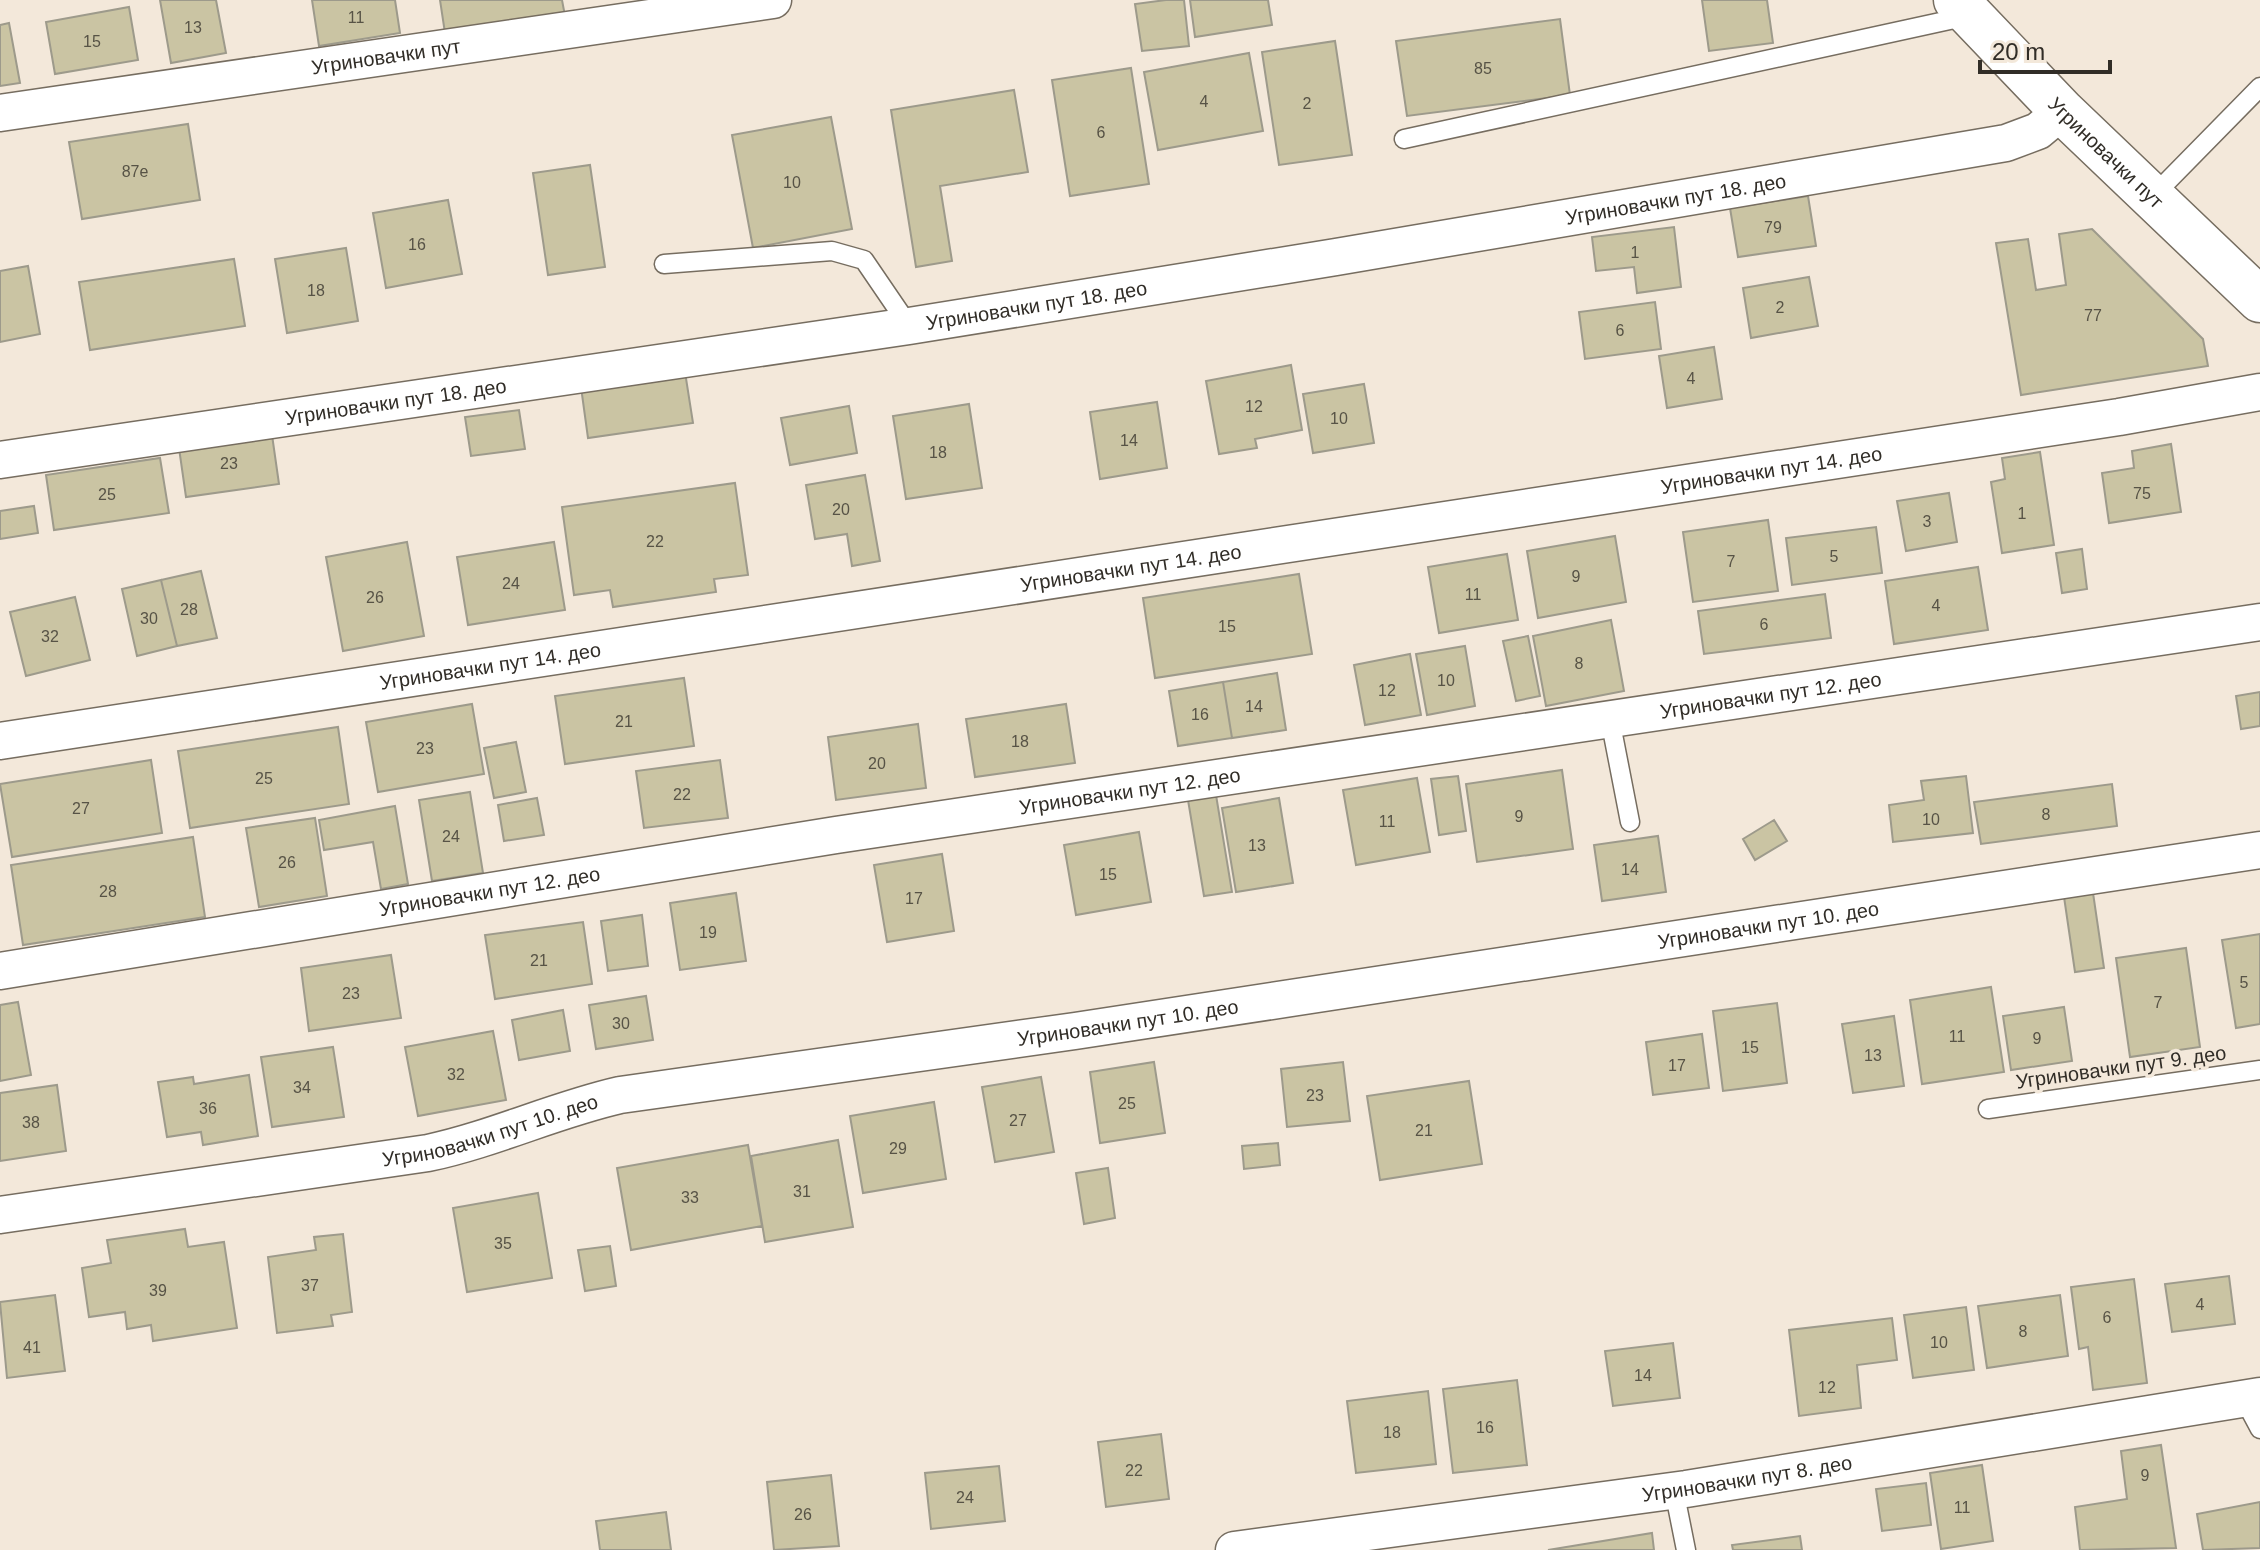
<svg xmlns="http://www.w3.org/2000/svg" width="2260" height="1550" font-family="Arial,sans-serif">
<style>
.building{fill:#cac4a3;stroke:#9d9a8b;stroke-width:2}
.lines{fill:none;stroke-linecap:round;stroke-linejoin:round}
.lane-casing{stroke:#766d60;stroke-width:21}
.street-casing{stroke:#766d60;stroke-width:39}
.secondary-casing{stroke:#766d60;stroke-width:47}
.lane{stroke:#fff;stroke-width:18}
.street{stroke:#fff;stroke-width:36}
.secondary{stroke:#fff;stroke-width:44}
.labels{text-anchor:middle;stroke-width:7;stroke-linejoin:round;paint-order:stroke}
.number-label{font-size:16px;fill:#575346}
.street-label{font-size:20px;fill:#312d27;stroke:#f3e8da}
</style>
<rect width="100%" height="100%" fill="#f3e8da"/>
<path class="building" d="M160 0H216L226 53 171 63Z
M312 0H395L400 33 319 46Z
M440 0H562L565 16 445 33Z
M1166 0H1184L1189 46 1142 51 1135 4Z
M1190 0H1268L1272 25 1195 37Z
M1702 0H1767L1773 43 1709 51Z
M129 7 138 60 55 74 46 22Z
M1560 19 1570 95 1407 116 1396 41Z
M9 23 20 83 0 86V25Z
M1335 41 1352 155 1279 165 1262 52Z
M1249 53 1263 131 1158 150 1144 72Z
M1131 68 1149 184 1070 196 1052 80Z
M1014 90 1028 172 940 186 952 261 916 267 891 110Z
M831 117 852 229 753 248 732 135Z
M188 124 200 200 82 219 69 142Z
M590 165 605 267 548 275 533 173Z
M1808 196 1816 246 1738 257 1730 208Z
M448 200 462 274 386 288 373 213Z
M1674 227 1681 287 1637 293 1634 267 1596 271 1592 237Z
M2092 229 2203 339 2208 366 2021 395 1996 243 2028 239 2036 290 2066 285 2059 234Z
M346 248 358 321 287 333 275 259Z
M234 259 245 326 90 350 79 282Z
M28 266 40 334 0 342V271Z
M1809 277 1818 326 1751 338 1743 288Z
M1655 302 1661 349 1585 359 1579 312Z
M1714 347 1722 399 1667 408 1659 356Z
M1291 365 1302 430 1255 439 1257 448 1219 454 1206 381Z
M685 372 693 423 588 438 581 387Z
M1364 384 1374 443 1313 453 1303 394Z
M1157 402 1167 468 1100 479 1090 412Z
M969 404 982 488 906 499 893 416Z
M849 406 857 453 790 465 781 418Z
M519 410 525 449 471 456 465 417Z
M271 428 279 484 186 497 178 441Z
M2171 444 2181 512 2109 523 2102 473 2134 468 2132 451Z
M2040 452 2054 545 2002 553 1991 482 2005 479 2002 458Z
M160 458 169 513 54 530 46 475Z
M865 475 880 561 852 566 847 534 815 539 806 485Z
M735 483 748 575 714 579 716 592 613 607 610 590 574 595 562 507Z
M1949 493 1957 542 1906 551 1897 501Z
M34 506 38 533 0 539V511Z
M1768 520 1778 591 1693 602 1683 532Z
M1876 527 1882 573 1792 585 1786 538Z
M1615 536 1626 602 1538 618 1527 551Z
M407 542 424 636 343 651 326 557Z
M554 542 565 610 468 625 457 557Z
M2082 549 2087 589 2062 593 2056 553Z
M1507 554 1518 620 1439 633 1428 567Z
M1978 567 1988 630 1894 644 1885 581Z
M201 571 217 638 177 646 161 580Z
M1299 574 1312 654 1155 678 1143 598Z
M161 580 177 646 137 656 122 589Z
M1825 594 1831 638 1704 654 1698 611Z
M75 597 90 660 26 676 10 612Z
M1611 620 1624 691 1546 706 1533 636Z
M1528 636 1540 696 1516 701 1503 641Z
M1465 646 1475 706 1427 715 1416 654Z
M1410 654 1421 715 1365 725 1354 665Z
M1277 673 1286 730 1232 738 1223 682Z
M684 678 694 746 565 764 555 696Z
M1223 682 1232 738 1178 746 1169 691Z
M2260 692V726L2241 729 2236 696Z
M472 704 484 774 378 792 366 722Z
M1066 704 1075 763 975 777 966 719Z
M918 724 926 788 836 800 828 737Z
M338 727 349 804 190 828 178 751Z
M516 742 526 792 494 798 484 748Z
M151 760 162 833 12 857 0 784Z
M720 760 728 818 644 828 636 771Z
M1562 770 1573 849 1477 862 1466 784Z
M1458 776 1466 831 1439 835 1431 779Z
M1966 776 1973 833 1893 842 1889 805 1924 800 1921 781Z
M1417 778 1430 852 1356 865 1343 790Z
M2112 784 2117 826 1981 844 1974 802Z
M470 792 483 873 432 881 419 800Z
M1216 795 1232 892 1204 896 1188 800Z
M537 798 544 835 504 841 498 805Z
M1279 798 1293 883 1236 892 1222 808Z
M395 806 408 884 381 889 373 842 324 850 319 820Z
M315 818 327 896 259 907 246 828Z
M1774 820 1787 841 1755 860 1743 839Z
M1139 832 1151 902 1076 915 1064 845Z
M1658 836 1666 892 1602 901 1594 845Z
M193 837 205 917 23 945 11 865Z
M942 854 954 931 887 942 874 865Z
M2092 886 2104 968 2075 972 2063 890Z
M736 893 746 961 680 970 670 903Z
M642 915 648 966 608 971 601 921Z
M583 922 592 984 495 999 485 935Z
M2260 934V1024L2236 1028 2222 940Z
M2186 948 2200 1047 2130 1057 2116 958Z
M391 955 401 1018 309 1031 301 968Z
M1991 987 2004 1072 1922 1084 1910 1000Z
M646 996 653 1040 596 1049 589 1005Z
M18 1002 31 1075 0 1081V1005Z
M1777 1003 1787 1083 1723 1091 1713 1011Z
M2064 1007 2072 1061 2011 1070 2003 1016Z
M563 1010 570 1051 519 1060 512 1020Z
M1894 1016 1904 1086 1853 1093 1842 1024Z
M493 1031 506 1100 418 1116 405 1047Z
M1702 1034 1709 1088 1653 1095 1646 1042Z
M333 1047 344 1117 272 1127 261 1057Z
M1154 1062 1165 1133 1100 1143 1090 1072Z
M1343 1062 1350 1121 1287 1127 1281 1069Z
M249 1075 258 1136 203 1145 201 1132 167 1137 158 1082 193 1077 194 1084Z
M1041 1077 1054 1152 995 1162 982 1087Z
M1469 1081 1482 1164 1380 1180 1367 1096Z
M57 1085 66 1151 0 1161V1093Z
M934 1102 946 1179 863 1193 850 1116Z
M838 1140 853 1227 765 1242 751 1156Z
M1278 1143 1280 1165 1244 1169 1242 1146Z
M748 1145 762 1226 631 1250 617 1168Z
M1108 1168 1115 1218 1084 1224 1076 1173Z
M538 1193 552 1278 467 1292 453 1208Z
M185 1229 188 1247 224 1242 237 1328 153 1341 151 1325 127 1329 125 1312 89 1317 82 1268 111 1263 107 1240Z
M343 1234 352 1312 331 1315 333 1326 277 1333 268 1257 316 1250 314 1237Z
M610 1246 616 1286 585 1291 578 1250Z
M2229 1276 2235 1324 2172 1332 2165 1284Z
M2134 1279 2147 1383 2093 1390 2088 1347 2079 1349 2071 1287Z
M55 1295 65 1371 7 1378 0 1302Z
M2060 1295 2068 1356 1987 1368 1978 1306Z
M1966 1307 1974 1370 1913 1378 1904 1315Z
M1892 1318 1897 1360 1857 1365 1861 1408 1799 1416 1789 1330Z
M1673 1343 1680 1398 1613 1406 1605 1351Z
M1517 1380 1527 1465 1453 1473 1443 1389Z
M1428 1391 1436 1464 1356 1473 1347 1401Z
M1161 1434 1169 1499 1106 1507 1098 1442Z
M2161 1445 2176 1548 2080 1550 2075 1507 2127 1499 2121 1451Z
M1982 1465 1993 1541 1941 1549 1930 1473Z
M999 1466 1005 1521 931 1529 925 1473Z
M831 1475 839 1546 774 1550 767 1482Z
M1926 1483 1931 1525 1882 1531 1876 1489Z
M2260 1502V1548L2203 1550 2197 1514Z
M666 1512 671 1550H600L596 1521Z
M1652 1533 1654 1550H1548Z
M1800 1536 1802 1550H1733L1732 1545Z"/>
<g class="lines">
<g class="lane-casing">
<path id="lane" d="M1404 139 1968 16
M2152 197 2260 87
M664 264 832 251 864 260 909 326
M1610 719 1630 822
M1988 1109 2260 1070
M2244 1399 2260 1429
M1674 1490 1686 1550"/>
</g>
<g class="street-casing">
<g id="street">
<path id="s1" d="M0 113 773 0"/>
<path id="s2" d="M0 460 909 326 1336 257 2006 143 2038 131 2062 111"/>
<path id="s3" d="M0 741 2119 417 2260 392"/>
<path id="s4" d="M0 971 836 835 2260 622"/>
<path id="s5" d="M0 1215 428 1153C494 1139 554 1110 620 1095L1075 1031 2260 850"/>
<path id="s6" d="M1234 1550 1686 1489 2260 1396"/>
</g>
</g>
<g class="secondary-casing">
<g id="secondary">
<path id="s7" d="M1956 0 2062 111 2260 300"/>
</g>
</g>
<use href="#lane" class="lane"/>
<use href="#street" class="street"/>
<use href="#secondary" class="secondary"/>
</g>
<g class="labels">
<g class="number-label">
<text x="356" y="23">11</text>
<text x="193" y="33">13</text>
<text x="92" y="47">15</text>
<text x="1483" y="74">85</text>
<text x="1204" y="107">4</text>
<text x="1307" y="109">2</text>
<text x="1101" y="138">6</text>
<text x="135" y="177">87e</text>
<text x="792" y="188">10</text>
<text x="1773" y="233">79</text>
<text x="417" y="250">16</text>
<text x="1635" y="258">1</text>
<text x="316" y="296">18</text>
<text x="1780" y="313">2</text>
<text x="2093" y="321">77</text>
<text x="1620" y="336">6</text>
<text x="1691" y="384">4</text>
<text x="1254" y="412">12</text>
<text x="1339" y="424">10</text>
<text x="1129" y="446">14</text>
<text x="938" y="458">18</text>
<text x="229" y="469">23</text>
<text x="2142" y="499">75</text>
<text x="107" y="500">25</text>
<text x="841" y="515">20</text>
<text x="2022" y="519">1</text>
<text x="1927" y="527">3</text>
<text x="655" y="547">22</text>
<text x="1834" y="562">5</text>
<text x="1731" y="567">7</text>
<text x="1576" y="582">9</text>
<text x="511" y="589">24</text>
<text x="1473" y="600">11</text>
<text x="375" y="603">26</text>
<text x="1936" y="611">4</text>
<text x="189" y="615">28</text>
<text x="149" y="624">30</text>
<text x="1764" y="630">6</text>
<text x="1227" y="632">15</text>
<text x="50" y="642">32</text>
<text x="1579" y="669">8</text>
<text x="1446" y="686">10</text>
<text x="1387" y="696">12</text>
<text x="1254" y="712">14</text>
<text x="1200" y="720">16</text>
<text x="624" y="727">21</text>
<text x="1020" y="747">18</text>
<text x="425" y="754">23</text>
<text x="877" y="769">20</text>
<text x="264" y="784">25</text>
<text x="682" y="800">22</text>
<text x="81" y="814">27</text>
<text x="2046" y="820">8</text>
<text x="1519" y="822">9</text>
<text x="1931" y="825">10</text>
<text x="1387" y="827">11</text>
<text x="451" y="842">24</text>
<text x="1257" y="851">13</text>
<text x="287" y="868">26</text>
<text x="1630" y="875">14</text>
<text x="1108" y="880">15</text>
<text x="108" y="897">28</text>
<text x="914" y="904">17</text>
<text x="708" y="938">19</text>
<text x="539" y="966">21</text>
<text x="2244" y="988">5</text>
<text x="351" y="999">23</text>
<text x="2158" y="1008">7</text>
<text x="621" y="1029">30</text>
<text x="1957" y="1042">11</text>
<text x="2037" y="1044">9</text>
<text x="1750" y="1053">15</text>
<text x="1873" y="1061">13</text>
<text x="1677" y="1071">17</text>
<text x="456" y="1080">32</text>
<text x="302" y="1093">34</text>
<text x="1315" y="1101">23</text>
<text x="1127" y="1109">25</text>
<text x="208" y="1114">36</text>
<text x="1018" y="1126">27</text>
<text x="31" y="1128">38</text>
<text x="1424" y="1136">21</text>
<text x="898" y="1154">29</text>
<text x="802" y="1197">31</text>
<text x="690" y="1203">33</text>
<text x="503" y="1249">35</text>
<text x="310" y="1291">37</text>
<text x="158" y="1296">39</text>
<text x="2200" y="1310">4</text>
<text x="2107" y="1323">6</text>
<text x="2023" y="1337">8</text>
<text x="1939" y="1348">10</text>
<text x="32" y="1353">41</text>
<text x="1643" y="1381">14</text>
<text x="1827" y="1393">12</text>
<text x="1485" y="1433">16</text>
<text x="1392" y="1438">18</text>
<text x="1134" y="1476">22</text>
<text x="2145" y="1481">9</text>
<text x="965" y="1503">24</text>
<text x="1962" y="1513">11</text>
<text x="803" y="1520">26</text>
</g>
<g class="street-label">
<text dy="7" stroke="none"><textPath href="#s1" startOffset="390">Угриновачки пут</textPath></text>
<text dy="7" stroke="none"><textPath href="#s7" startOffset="214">Угриновачки пут</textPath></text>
<text dy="7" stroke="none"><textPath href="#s2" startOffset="1696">Угриновачки пут 18. део</textPath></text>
<text dy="7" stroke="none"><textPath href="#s2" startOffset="1048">Угриновачки пут 18. део</textPath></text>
<text dy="7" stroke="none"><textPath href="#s2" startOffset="400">Угриновачки пут 18. део</textPath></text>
<text dy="7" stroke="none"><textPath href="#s3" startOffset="1792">Угриновачки пут 14. део</textPath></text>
<text dy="7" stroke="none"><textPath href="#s3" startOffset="1144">Угриновачки пут 14. део</textPath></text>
<text dy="7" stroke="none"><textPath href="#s3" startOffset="496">Угриновачки пут 14. део</textPath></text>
<text dy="7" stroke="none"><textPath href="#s4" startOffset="1792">Угриновачки пут 12. део</textPath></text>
<text dy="7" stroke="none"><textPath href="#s4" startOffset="1144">Угриновачки пут 12. део</textPath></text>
<text dy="7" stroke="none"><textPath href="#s4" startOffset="496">Угриновачки пут 12. део</textPath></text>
<text dy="7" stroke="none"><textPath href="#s5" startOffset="1794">Угриновачки пут 10. део</textPath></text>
<text dy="7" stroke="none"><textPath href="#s5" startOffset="1146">Угриновачки пут 10. део</textPath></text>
<text transform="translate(2121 1067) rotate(-8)" y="7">Угриновачки пут 9. део</text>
<text dy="7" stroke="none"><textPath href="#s5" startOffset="498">Угриновачки пут 10. део</textPath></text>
<text dy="7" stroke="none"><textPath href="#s6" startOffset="518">Угриновачки пут 8. део</textPath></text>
</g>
</g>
<path d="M1980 60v12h130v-12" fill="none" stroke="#312d27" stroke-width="4"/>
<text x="1992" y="60" font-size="24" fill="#312d27" stroke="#f3e8da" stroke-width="6" paint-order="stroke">20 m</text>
</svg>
